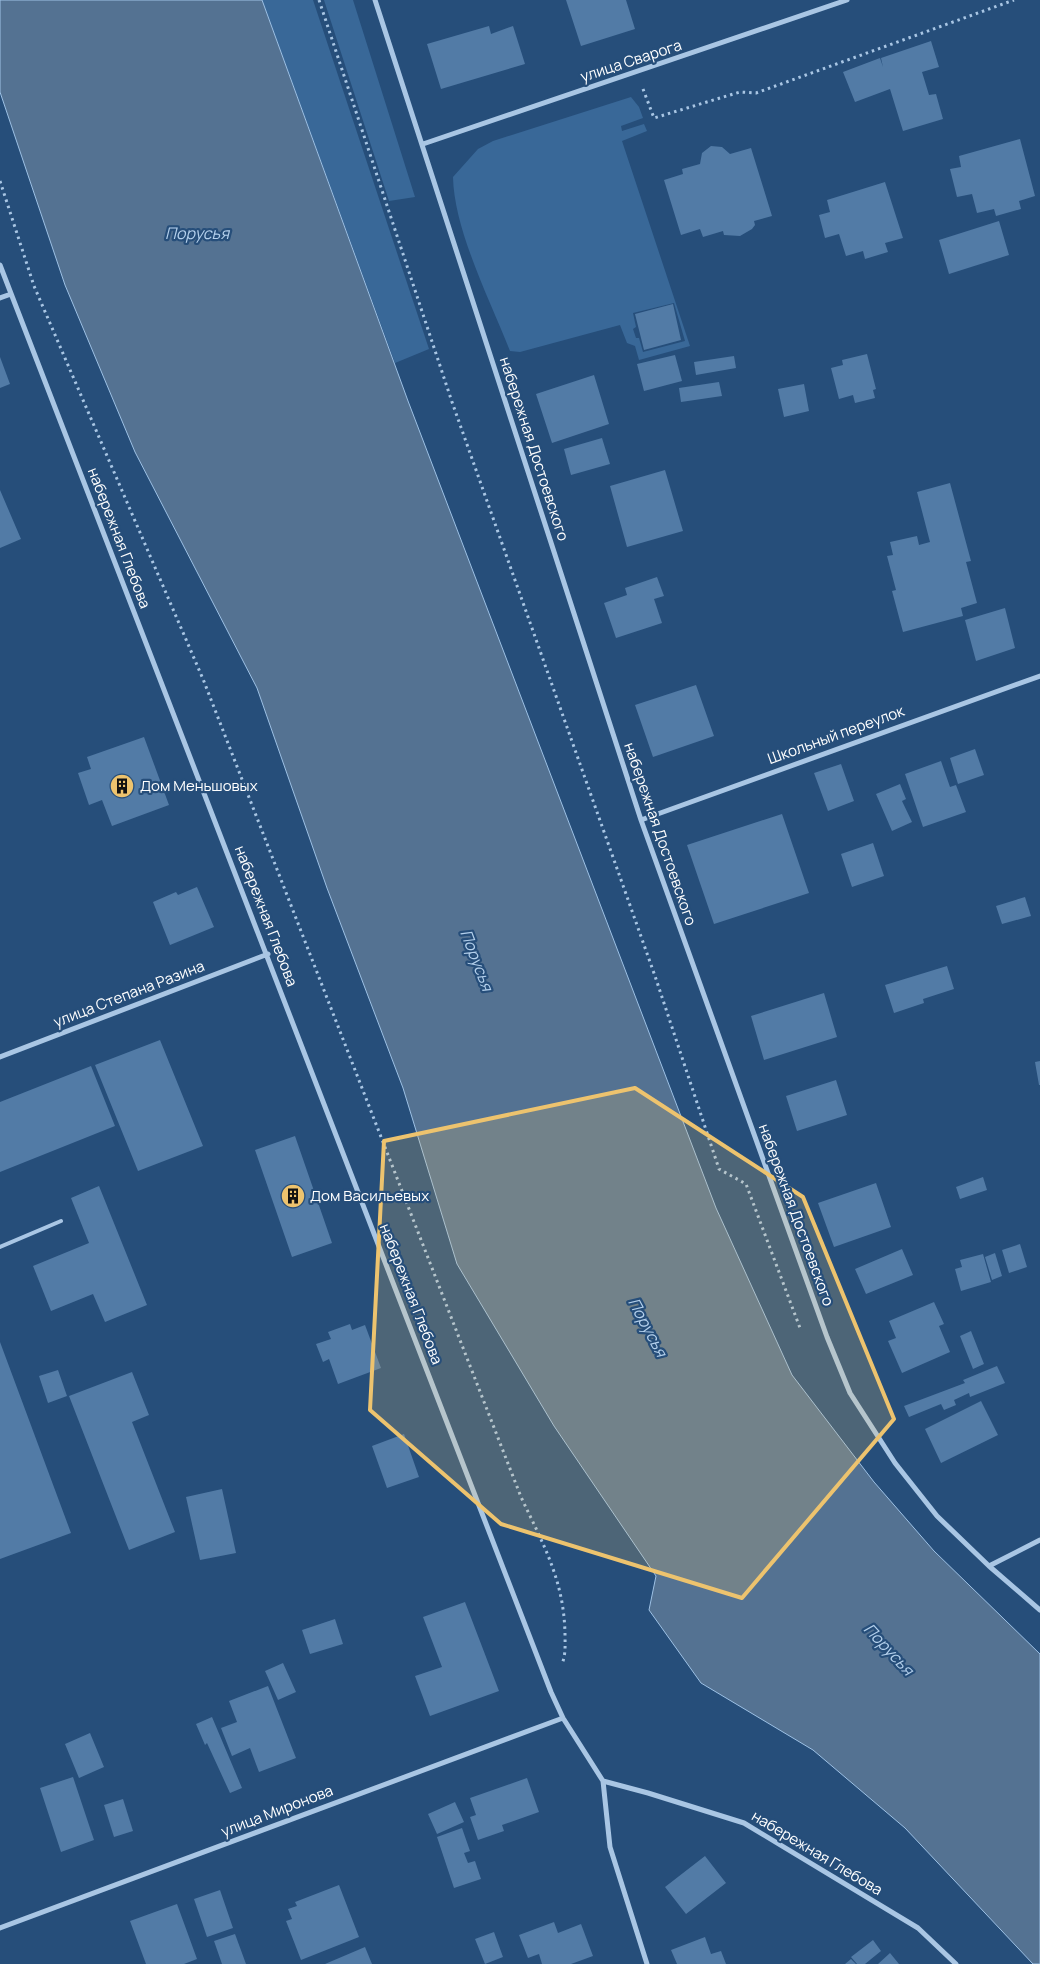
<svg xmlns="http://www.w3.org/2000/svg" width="1040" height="1964" font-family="Manrope,sans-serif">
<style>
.green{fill:#396898;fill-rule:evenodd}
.water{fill:#547292;stroke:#9dc1e5}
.building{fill:#527ba6}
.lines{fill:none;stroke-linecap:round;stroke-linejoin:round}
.path{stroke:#a9c6e4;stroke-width:3;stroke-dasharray:2.5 4;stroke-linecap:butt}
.service{stroke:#a9c6e4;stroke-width:4}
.minor{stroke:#a9c6e4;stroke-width:5}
.marked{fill:#edc36e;fill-opacity:0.2;stroke:#edc36e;stroke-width:4;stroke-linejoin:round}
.labels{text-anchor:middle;stroke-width:4.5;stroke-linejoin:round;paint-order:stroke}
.street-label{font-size:15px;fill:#fff;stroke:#264e7a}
.poi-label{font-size:15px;fill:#fff;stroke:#264e7a;text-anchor:start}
.water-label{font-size:16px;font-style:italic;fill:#b4d0ec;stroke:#264e7a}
</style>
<rect width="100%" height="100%" fill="#264e7a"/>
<path class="green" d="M262 0H313L429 349 395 363Z
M324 0H353L415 197 389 201Z
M631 97 639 107 643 118 621 126 622 131 644 124 647 131 622 141 690 346 639 360 635 346 627 343 620 325 520 352 510 351C490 300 454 230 453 177L478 149 493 141ZM674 303 685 341 643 352 639 338H636L633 329 636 327 633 313Z"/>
<path class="water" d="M0 0H262L408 401 716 1208 792 1375 874 1482 934 1551 1040 1654V1964H1033L905 1828 813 1750 701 1683 649 1610 656 1576 554 1426 457 1264 403 1088 327 888 257 688 135 452 65 285 0 92Z"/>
<path class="building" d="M566 0H626L635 29 581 46Z
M489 26 491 34 513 26 525 64 441 89 427 44Z
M931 41 939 67 922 72 929 95 936 94 943 119 903 131 890 89 855 102 843 72 880 58 883 67 881 58Z
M1020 139 1035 196 1019 201 1021 209 996 216 994 209 977 213 972 194 957 197 950 169 961 167 959 156Z
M711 146 722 147 730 154 751 148 772 216 754 221 755 225 752 229 740 236 724 235 723 231 703 237 700 229 681 235 664 180 683 174 682 169 700 164 702 153Z
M885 182 903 238 885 243 888 252 865 259 863 251 846 256 839 234 825 238 819 215 830 212 827 200Z
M999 221 1009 255 949 274 939 240Z
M673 304 681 340 644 350 635 314Z
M867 354 876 389 873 390 875 398 855 403 853 395 839 399 831 368 843 365 842 360Z
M675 355 682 381 644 391 637 364Z
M734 356 736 368 696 375 694 362Z
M0 357 10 384 0 388Z
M594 375 609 424 552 443 536 394Z
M719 382 722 396 681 402 679 388Z
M804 384 809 411 784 417 778 389Z
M602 438 610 464 571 475 564 449Z
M665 470 683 531 627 547 610 486Z
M950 483 971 561 966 562 977 603 961 608 963 616 903 632 892 591 896 590 887 556 893 555 890 542 917 536 919 545 930 542 917 492Z
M0 490 21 539 0 548Z
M657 577 664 596 654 599 662 623 616 638 604 603 627 595 625 588Z
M1005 608 1015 648 976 661 965 620Z
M696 685 714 736 653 757 635 705Z
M144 737 169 805 112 826 102 800 89 805 78 773 91 769 87 757Z
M975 749 984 775 958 784 950 758Z
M941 761 950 787 956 785 966 812 923 827 905 774Z
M841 764 854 801 828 811 814 773Z
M900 784 906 799 902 801 912 822 892 831 876 794Z
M782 814 809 893 714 924 687 845Z
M873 843 884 876 852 887 841 854Z
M197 887 214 927 170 945 153 902 176 892 178 895Z
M1025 897 1031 916 1002 924 996 906Z
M947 966 954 989 923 999 924 1003 894 1013 885 985Z
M824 993 837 1037 764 1060 751 1016Z
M160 1040 203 1146 138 1171 95 1065Z
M1040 1061V1085H1039L1035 1062Z
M91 1066 115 1126 0 1172V1102Z
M836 1080 847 1115 797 1131 786 1096Z
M295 1136 332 1243 292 1257 255 1150Z
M983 1177 987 1190 960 1199 956 1187Z
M876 1183 891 1227 834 1247 818 1203Z
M99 1186 147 1305 105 1322 93 1294 51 1311 33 1266 89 1243 71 1198Z
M1020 1244 1027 1267 1009 1273 1002 1250Z
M902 1249 913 1275 866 1294 855 1269Z
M995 1253 1002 1276 992 1280 985 1257Z
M983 1254 991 1282 961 1291 955 1269 962 1267 960 1260Z
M934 1302 944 1324 939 1326 950 1352 902 1373 888 1341 896 1338 889 1321Z
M350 1324 352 1330 365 1325 381 1368 338 1384 329 1359 323 1362 316 1344 331 1339 328 1332Z
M971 1331 984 1364 973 1369 960 1336Z
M0 1342 71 1533 0 1559Z
M997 1366 1005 1383 970 1397 969 1393 954 1400 956 1405 944 1410 941 1404 909 1417 904 1406 965 1383 963 1380Z
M58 1370 67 1396 48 1403 39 1376Z
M132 1372 149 1415 132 1422 175 1532 129 1550 69 1396Z
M981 1401 998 1435 941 1463 925 1429Z
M404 1434 419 1477 387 1488 372 1446Z
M222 1489 236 1553 200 1560 186 1497Z
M465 1602 499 1691 430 1716 415 1676 442 1667 423 1617Z
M335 1619 343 1644 310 1654 302 1630Z
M283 1663 296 1692 278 1700 265 1671Z
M268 1686 296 1758 259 1772 250 1748 232 1756 221 1728 237 1722 229 1701Z
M212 1717 242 1788 230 1793 207 1743 205 1745 196 1724Z
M90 1733 104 1767 79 1778 65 1744Z
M73 1777 94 1840 61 1852 40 1788Z
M527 1778 539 1812 502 1825 504 1831 478 1840 470 1817 476 1815 470 1798Z
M123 1799 133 1831 114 1837 104 1805Z
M455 1802 464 1822 437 1834 428 1814Z
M462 1828 470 1851 464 1853 468 1863 475 1861 481 1879 454 1888 437 1837Z
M705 1856 726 1883 686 1914 665 1887Z
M339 1885 359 1937 301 1960 286 1921 292 1919 288 1909 297 1906 295 1902Z
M220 1890 233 1928 207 1937 194 1899Z
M177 1904 197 1959 184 1964H146L130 1921Z
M554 1922 558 1933 581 1924 593 1956 571 1964H542L539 1954 528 1958 519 1935Z
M494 1932 503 1957 485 1964 475 1939Z
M235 1934 246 1964H222L214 1941Z
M705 1937 711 1954 721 1951 726 1964H677L671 1950Z
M873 1940 881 1951 865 1964H857L851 1957Z
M365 1947 372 1964H325Z
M890 1953 899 1964H878Z
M851 1959 856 1964H845Z"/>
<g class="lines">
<path class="path" d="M319 0 452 402 655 976 719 1169 746 1184 800 1328
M643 89 654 118 740 92 756 93 1014 0
M0 181 34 286 203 679 521 1497C543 1544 564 1580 565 1634 565 1644 566 1654 562 1664"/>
<path class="service" d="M0 1247 61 1221"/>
<path class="minor" d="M375 0 641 820 827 1337 850 1393 895 1463 937 1516 989 1566 1040 1610
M423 144 847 0
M0 265 551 1692 563 1718 603 1781 648 1793 744 1823 918 1928 956 1964
M0 298 11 294
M641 820 1040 676
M0 1057 268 954
M989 1566 1040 1540
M603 1781 610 1847 647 1964
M0 1928 563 1718"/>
</g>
<path class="marked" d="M635 1088 803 1197 894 1419 742 1598 501 1524 370 1410 384 1141Z"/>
<defs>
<g id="building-disc" transform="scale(1.25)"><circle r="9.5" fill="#edc36e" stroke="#264e7a"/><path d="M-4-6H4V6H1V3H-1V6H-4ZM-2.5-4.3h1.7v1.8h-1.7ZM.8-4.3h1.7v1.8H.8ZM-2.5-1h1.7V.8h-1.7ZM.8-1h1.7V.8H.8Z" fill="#111"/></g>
</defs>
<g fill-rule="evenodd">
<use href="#building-disc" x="122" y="786"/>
<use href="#building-disc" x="293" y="1196"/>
</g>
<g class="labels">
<g class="street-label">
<text transform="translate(631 61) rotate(-18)" y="5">улица Сварога</text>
<text transform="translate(534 449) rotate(72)" y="5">набережная Достоевского</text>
<text transform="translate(119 538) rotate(69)" y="5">набережная Глебова</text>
<text transform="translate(836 735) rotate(-20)" y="5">Школьный переулок</text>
<text transform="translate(660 834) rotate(71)" y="5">набережная Достоевского</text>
<text transform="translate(266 916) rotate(69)" y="5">набережная Глебова</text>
<text transform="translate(129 994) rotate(-21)" y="5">улица Степана Разина</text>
<text transform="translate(796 1215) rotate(70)" y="5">набережная Достоевского</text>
<text transform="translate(411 1294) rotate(69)" y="5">набережная Глебова</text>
<text transform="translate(277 1811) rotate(-21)" y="5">улица Миронова</text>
<text transform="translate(817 1853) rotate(31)" y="5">набережная Глебова</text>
</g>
<g class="poi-label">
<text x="140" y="791">Дом Меньшовых</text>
<text x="310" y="1201">Дом Васильевых</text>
</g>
<g class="water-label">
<text x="197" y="239">Порусья</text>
<text transform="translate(477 960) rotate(69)" y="6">Порусья</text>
<text transform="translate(648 1327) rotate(62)" y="6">Порусья</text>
<text transform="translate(889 1649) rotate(47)" y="6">Порусья</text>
</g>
</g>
</svg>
